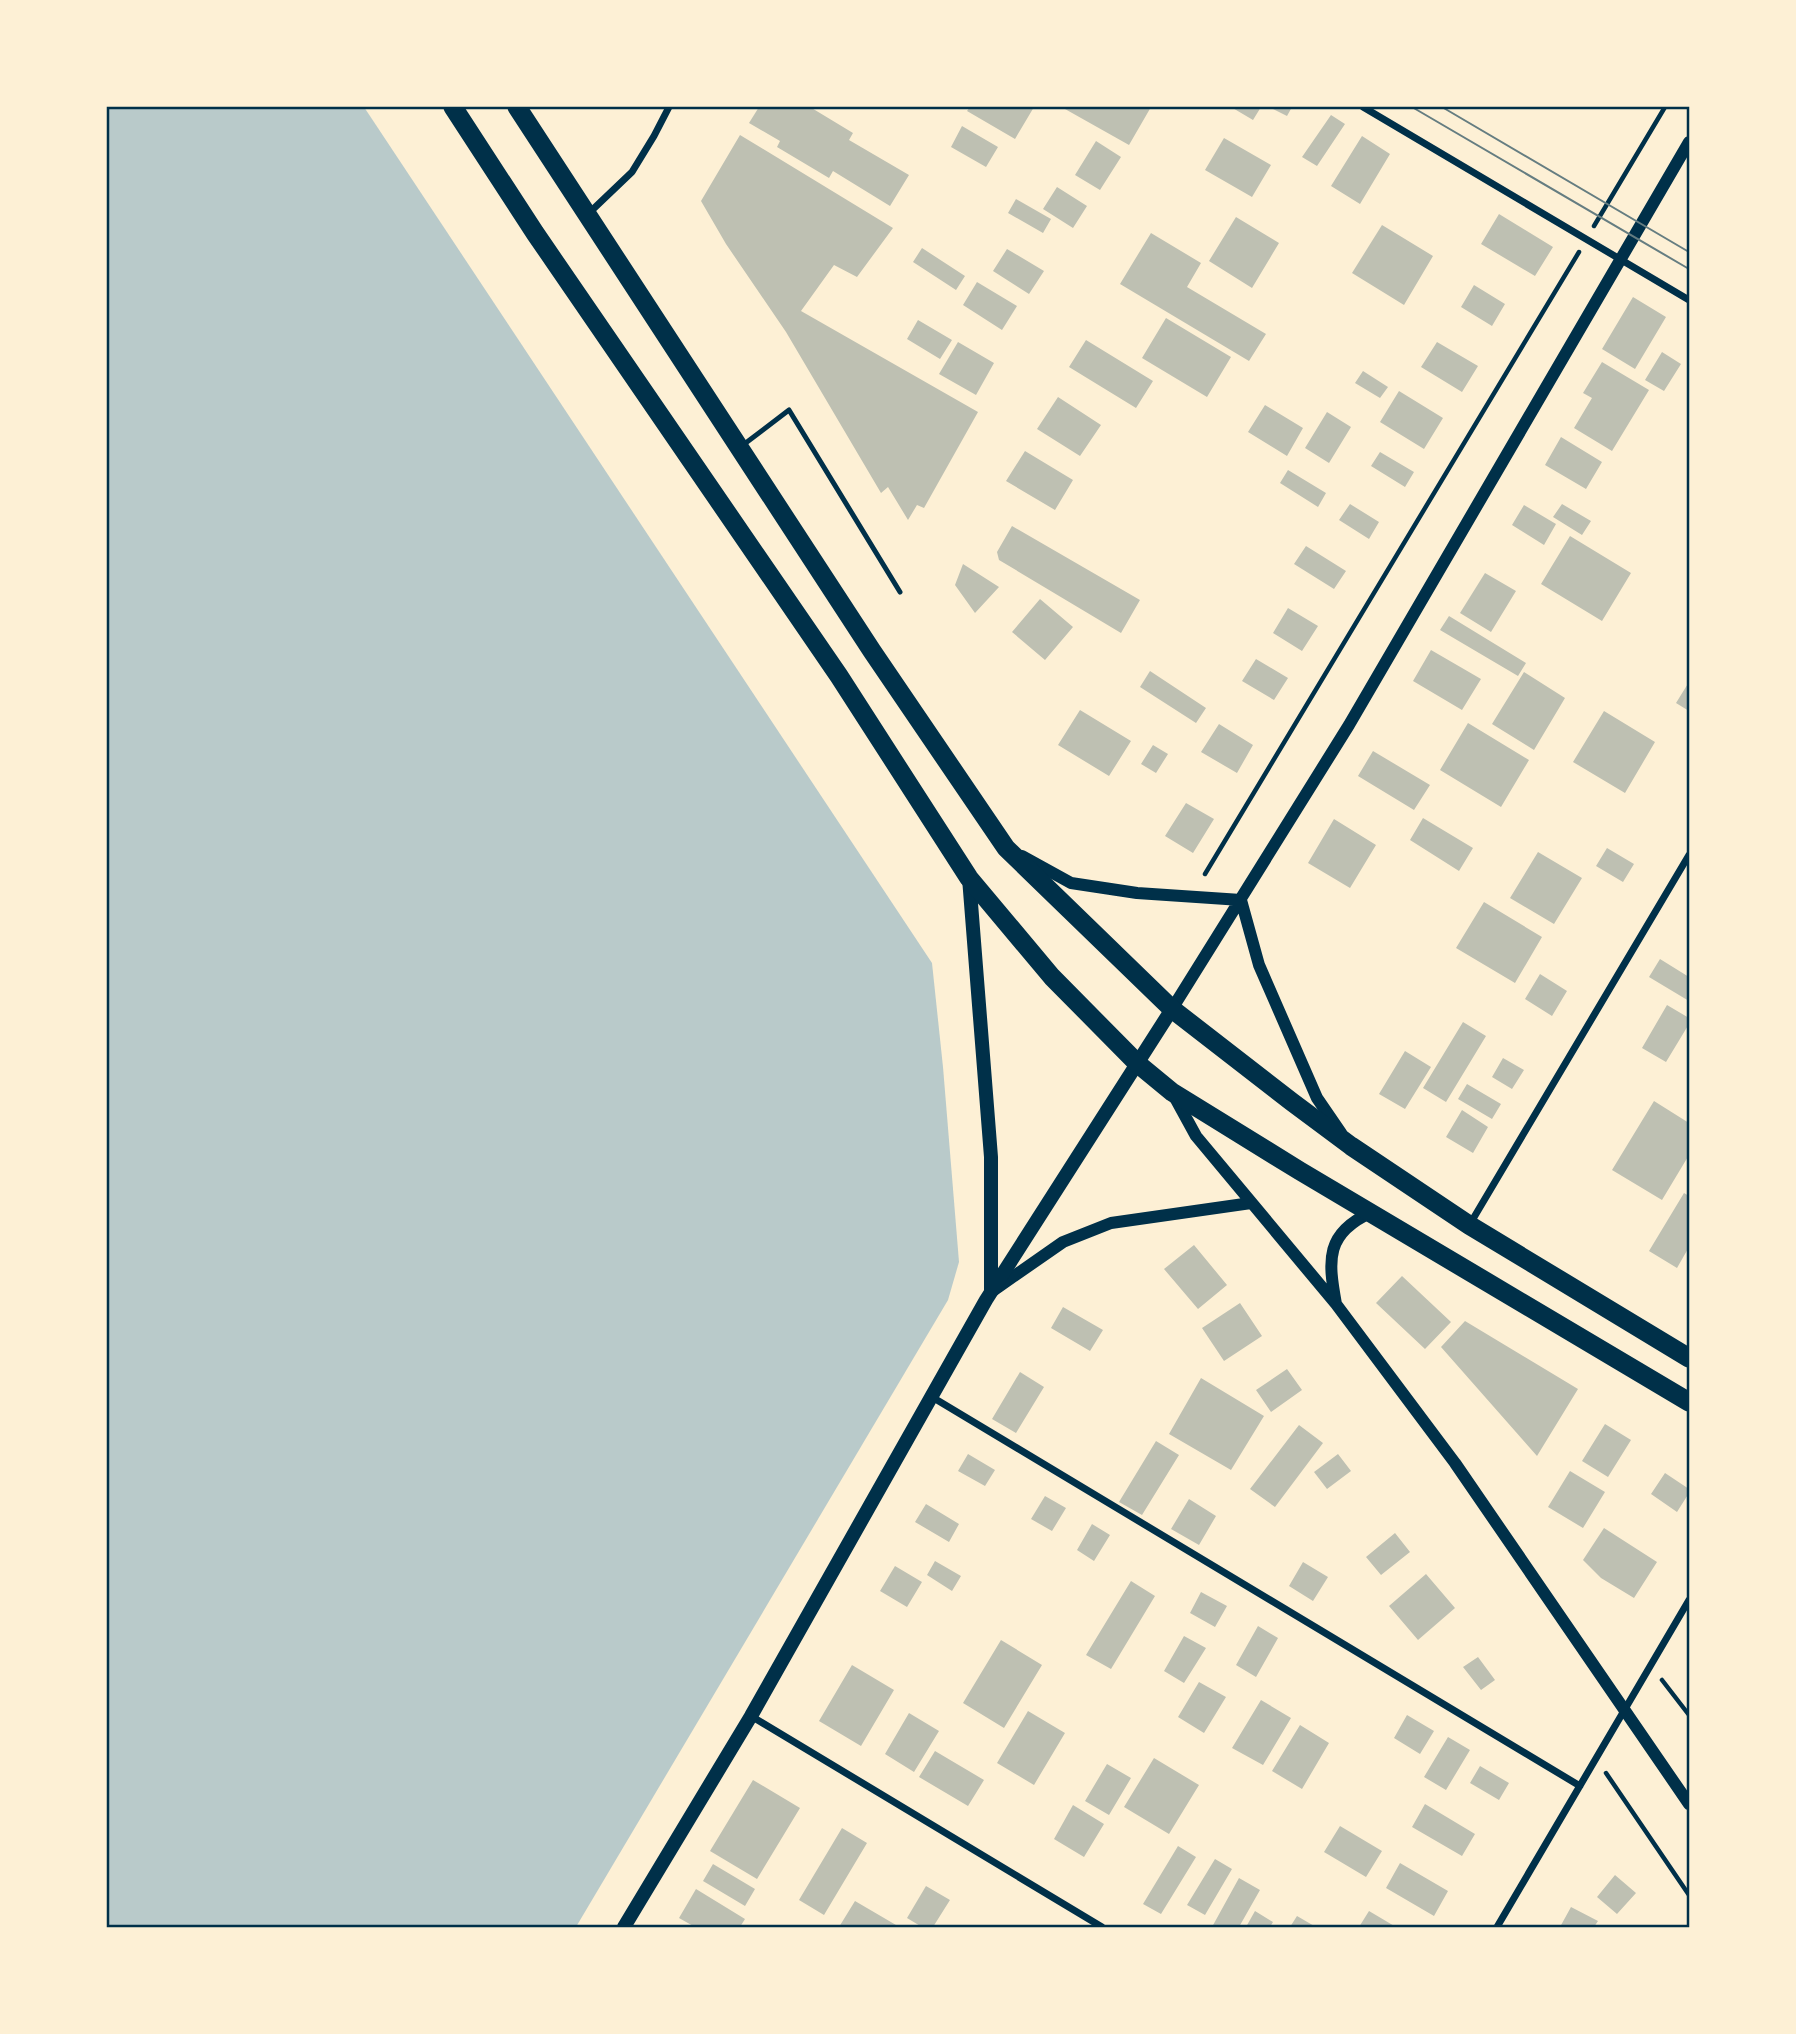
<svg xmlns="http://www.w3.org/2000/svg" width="1796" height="2034" font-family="'Noto Sans',sans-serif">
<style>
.green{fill:#b9caca}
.building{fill:#bec0b2}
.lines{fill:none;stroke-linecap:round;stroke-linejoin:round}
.path{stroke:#003049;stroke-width:4.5}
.service{stroke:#003049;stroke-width:5}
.minor{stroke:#003049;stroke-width:7}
.tertiary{stroke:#003049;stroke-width:12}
.secondary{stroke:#003049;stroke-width:14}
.trunk{stroke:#003049;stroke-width:19}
.tram{stroke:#657d81;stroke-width:2}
.neatline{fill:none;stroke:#003049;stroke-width:2.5}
</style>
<rect width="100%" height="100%" fill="#fdf0d5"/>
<path class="green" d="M107 107H364L932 963 943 1067 959 1262 948 1300 576 1927H107Z"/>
<path class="building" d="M759 107H810L853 133 849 140 909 175 890 206 833 171 829 178 777 147 780 141 749 123Z
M970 107H1034L1015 139 967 111Z
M1067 107H1151L1129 145 1065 109Z
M1231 107H1261L1253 120Z
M1269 107H1292L1287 116Z
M1331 115 1345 124 1317 166 1302 157Z
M962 126 998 147 986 167 951 147Z
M740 135 893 228 857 277 834 265 801 311 978 412 924 508 917 505 908 520 888 487 881 493 786 332 726 244 701 201Z
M1362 136 1390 154 1360 204 1331 186Z
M1224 138 1271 165 1252 197 1205 170Z
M1096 141 1121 157 1100 190 1075 175Z
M1057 187 1087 206 1073 228 1043 209Z
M1016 199 1051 219 1043 233 1008 213Z
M1499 214 1553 247 1535 276 1481 244Z
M1236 217 1279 243 1252 288 1209 261Z
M1382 225 1433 256 1404 305 1352 273Z
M1151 233 1201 263 1187 287 1266 334 1249 361 1120 284Z
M922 248 965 276 956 290 913 262Z
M1007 249 1044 271 1029 294 993 271Z
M977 282 1017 306 1002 330 963 305Z
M1474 285 1505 304 1492 326 1461 307Z
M1633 297 1666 317 1635 369 1602 349Z
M1166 318 1231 357 1207 397 1142 358Z
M918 320 952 340 940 359 907 339Z
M1086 340 1153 381 1136 408 1069 367Z
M958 342 994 363 976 395 939 374Z
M1437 342 1478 366 1462 392 1421 367Z
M1662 352 1681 364 1664 391 1645 380Z
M1602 362 1649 390 1612 451 1574 428 1592 398 1583 393Z
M1363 371 1388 387 1380 398 1355 383Z
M1399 391 1443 418 1424 449 1380 422Z
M1058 397 1101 425 1080 456 1037 429Z
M1265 405 1303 428 1287 456 1248 432Z
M1327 412 1351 427 1329 463 1305 448Z
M1561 437 1602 462 1586 489 1545 465Z
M1025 451 1073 480 1055 510 1006 481Z
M1380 452 1414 472 1405 487 1371 466Z
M1288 470 1326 493 1318 507 1280 483Z
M1350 504 1379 522 1369 539 1339 520Z
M1562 504 1591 521 1582 535 1553 517Z
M1524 505 1556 524 1544 545 1512 525Z
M1012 526 1140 600 1121 633 999 560 997 552Z
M1570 536 1631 573 1602 621 1541 584Z
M1306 546 1346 571 1334 589 1294 564Z
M963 564 999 587 975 613 955 585Z
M1485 573 1516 591 1491 632 1460 613Z
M1040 599 1073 627 1045 660 1012 632Z
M1288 608 1318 626 1302 651 1273 633Z
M1449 616 1526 663 1518 676 1440 630Z
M1431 650 1481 679 1462 710 1413 681Z
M1256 659 1288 678 1274 700 1242 681Z
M1150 671 1206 708 1196 723 1140 687Z
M1524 672 1565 698 1534 750 1492 724Z
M1689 682V711L1676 703Z
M1080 710 1131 741 1109 776 1058 745Z
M1604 711 1655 742 1625 793 1573 762Z
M1468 723 1529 760 1501 807 1440 770Z
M1219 724 1253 745 1237 773 1201 752Z
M1153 745 1168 754 1156 773 1141 764Z
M1373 751 1430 785 1414 810 1358 776Z
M1186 803 1214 819 1193 853 1165 836Z
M1423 818 1473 848 1459 871 1410 840Z
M1334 819 1376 845 1350 888 1308 863Z
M1607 848 1634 864 1623 882 1596 866Z
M1538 852 1582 878 1554 924 1510 898Z
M1484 902 1542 937 1515 983 1456 948Z
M1660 959 1689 977V1001L1649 977Z
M1540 974 1567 991 1552 1016 1525 999Z
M1667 1005 1689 1018V1024L1666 1062 1642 1048Z
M1463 1022 1486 1036 1446 1102 1423 1088Z
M1405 1051 1431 1067 1405 1109 1379 1094Z
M1503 1058 1524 1070 1512 1089 1492 1077Z
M1467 1084 1501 1104 1492 1119 1458 1099Z
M1654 1101 1689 1123V1155L1662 1200 1612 1170Z
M1462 1110 1488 1127 1473 1153 1446 1137Z
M1684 1193 1689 1196V1247L1677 1268 1649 1251Z
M1194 1245 1227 1285 1198 1309 1164 1269Z
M1402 1276 1451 1322 1425 1349 1376 1303Z
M1240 1303 1262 1336 1224 1361 1202 1328Z
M1063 1307 1103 1330 1090 1351 1051 1328Z
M1465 1321 1578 1389 1537 1456 1441 1347Z
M1287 1369 1302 1390 1271 1412 1256 1390Z
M1020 1372 1044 1387 1016 1433 992 1419Z
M1201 1378 1264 1416 1231 1470 1169 1434Z
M1605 1424 1631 1440 1608 1477 1582 1461Z
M1299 1425 1323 1443 1275 1507 1250 1489Z
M1156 1441 1179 1455 1142 1515 1119 1502Z
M968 1454 995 1470 985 1486 958 1471Z
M1338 1454 1351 1471 1327 1489 1314 1472Z
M1570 1471 1605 1492 1583 1528 1548 1507Z
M1665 1473 1689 1489V1493L1677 1512 1651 1494Z
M1045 1496 1066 1508 1052 1531 1031 1519Z
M1189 1499 1216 1516 1199 1545 1171 1529Z
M926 1504 959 1524 949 1542 915 1522Z
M1092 1524 1110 1535 1094 1561 1077 1550Z
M1604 1528 1657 1562 1634 1598 1601 1578 1583 1560Z
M1395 1533 1410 1552 1381 1575 1366 1557Z
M935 1561 961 1576 952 1591 927 1575Z
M1303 1562 1328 1577 1313 1601 1289 1586Z
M895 1566 922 1582 907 1607 880 1591Z
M1426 1574 1455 1608 1418 1640 1389 1606Z
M1131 1581 1155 1596 1111 1669 1086 1655Z
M1201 1592 1227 1606 1215 1627 1190 1613Z
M1258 1626 1278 1638 1256 1677 1236 1665Z
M1184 1636 1206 1648 1184 1683 1164 1671Z
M1001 1640 1042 1665 1004 1728 963 1703Z
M1478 1657 1495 1680 1481 1690 1463 1667Z
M852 1665 894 1690 861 1746 819 1721Z
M1199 1682 1226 1697 1204 1733 1178 1717Z
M1261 1700 1291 1718 1263 1765 1232 1748Z
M1028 1711 1065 1733 1034 1785 997 1763Z
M909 1713 939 1731 914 1772 885 1754Z
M1407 1715 1434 1731 1420 1754 1394 1738Z
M1300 1725 1329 1743 1302 1789 1272 1771Z
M1448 1737 1470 1750 1446 1790 1424 1777Z
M935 1751 984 1780 968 1806 919 1777Z
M1154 1758 1199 1785 1169 1834 1124 1807Z
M1107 1764 1131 1778 1109 1815 1085 1801Z
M1480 1766 1509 1783 1499 1800 1470 1783Z
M753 1780 800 1808 757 1879 710 1851Z
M1425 1804 1475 1834 1462 1856 1412 1827Z
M1073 1805 1104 1824 1084 1857 1054 1839Z
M1340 1826 1382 1851 1366 1877 1324 1852Z
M842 1828 867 1843 824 1915 799 1900Z
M1178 1846 1196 1857 1161 1914 1143 1904Z
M1215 1859 1232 1869 1205 1915 1187 1905Z
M1400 1863 1448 1891 1434 1916 1386 1888Z
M713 1864 755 1889 745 1906 703 1881Z
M1615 1875 1636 1893 1617 1914 1597 1897Z
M1239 1878 1260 1890 1239 1927H1212Z
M926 1886 950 1900 933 1927H922L907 1918Z
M696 1889 745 1919 740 1927H695L679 1918Z
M855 1901 896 1925 895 1927H839Z
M1571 1907 1598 1921 1594 1927H1560Z
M1255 1911 1273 1922 1270 1927H1246Z
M1369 1911 1396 1927H1359Z
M1297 1916 1316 1927H1290Z"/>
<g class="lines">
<path class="path" d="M1594 226 1665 107
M1205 874 1579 252
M1662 1680 1689 1715
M1606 1773 1689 1895"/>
<path class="service" d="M743 445 789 410 900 592"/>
<path class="minor" d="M1363 107 1689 300
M588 214 632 172 654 136 669 107
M1470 1224 1689 855
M932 1397 1580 1786
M751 1716 1102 1927
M1497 1927 1689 1600"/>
<path class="tertiary" d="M1022 856 1071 883 1137 893 1241 900
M1241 900 1259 965 1317 1098 1341 1133
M1172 1009 1349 725 1689 142
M1173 1094 1196 1136 1336 1304 1455 1463 1689 1804
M994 1290 1063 1242 1111 1223 1251 1203
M1336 1304C1328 1260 1325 1233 1372 1212"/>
<path class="secondary" d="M969 878 991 1157V1291
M624 1927 751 1716 986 1300 1172 1009"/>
<path class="trunk" d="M453 107 535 233 839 676 969 878 1052 977 1138 1064 1172 1092 1300 1171 1689 1402
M517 107 872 651 1006 848 1172 1009 1292 1102 1351 1146 1469 1225 1689 1358"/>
<path class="tram" d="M1412 107 1689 269
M1442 107 1689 252"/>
</g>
<rect width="1796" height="2034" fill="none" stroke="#fdf0d5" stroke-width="217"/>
<rect x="108" y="108" width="1580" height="1818" class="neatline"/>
</svg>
